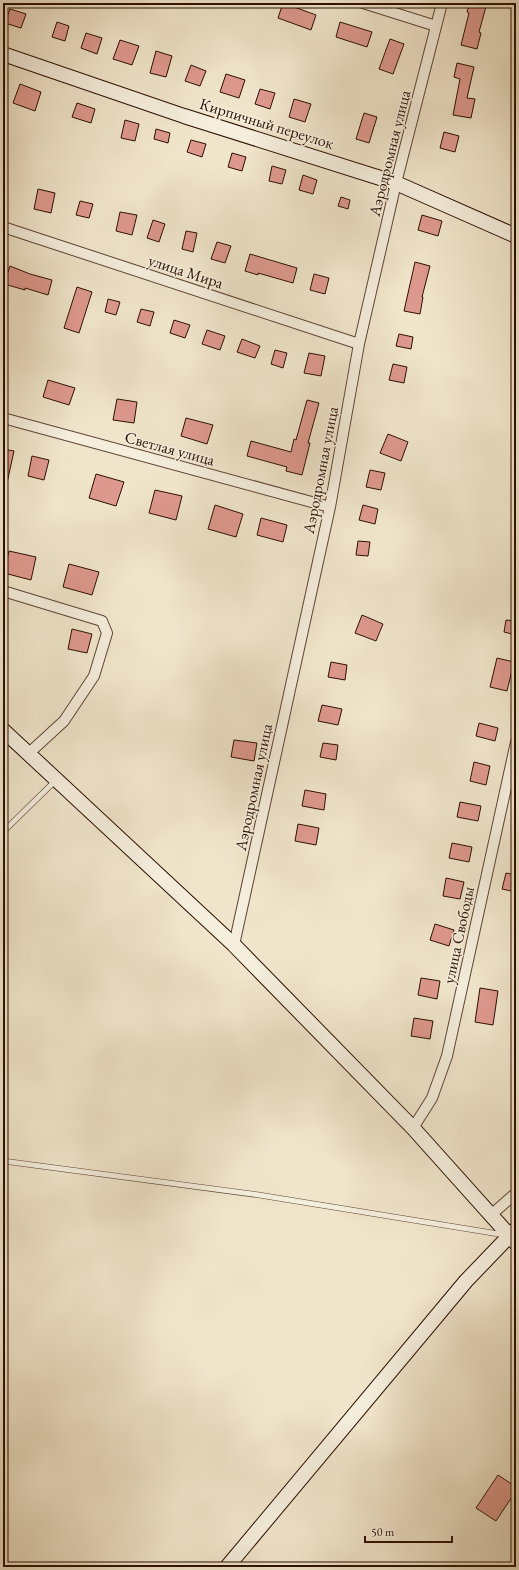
<svg xmlns="http://www.w3.org/2000/svg" width="519" height="1570" font-family="'EB Garamond',serif">
<style>
.building{fill:#de998e;stroke:#2c0f00}
.lines{fill:none;stroke-linecap:round;stroke-linejoin:round}
.lane-casing{stroke:#5d4433;stroke-width:6}
.street-casing{stroke:#5d4433;stroke-width:12}
.secondary-casing{stroke:#2c0f00;stroke-width:16}
.lane{stroke:#f5eedd;stroke-width:5}
.street{stroke:#f5eedd;stroke-width:10}
.secondary{stroke:#f5eedd;stroke-width:14}
.labels{text-anchor:middle;stroke-width:3;stroke-linejoin:round;paint-order:stroke}
.street-label{font-size:16px;fill:#2c0f00;stroke:#f5eedd}
</style>
<rect width="100%" height="100%" fill="#f0e5cb"/>
<filter id="stains"><feTurbulence type="fractalNoise" baseFrequency=".005" numOctaves="4"/><feColorMatrix values="0 0 0 0 .2 0 0 0 0 .09 0 0 0 0 .02 0 0 0 .5 -.17"/></filter>
<radialGradient id="worn" r=".72"><stop offset=".6" stop-color="#630" stop-opacity="0"/><stop offset="1" stop-color="#630" stop-opacity=".3"/></radialGradient>
<path class="building" d="M283 3 316 15 311 30 278 18Z
M470 3H487L479 32 481 33 477 49 461 45 469 13 467 12Z
M10 9 26 14 21 28 5 23Z
M57 22 69 26 65 41 52 37Z
M340 22 372 32 367 47 336 37Z
M86 33 102 38 97 54 81 48Z
M390 39 404 44 393 74 379 69Z
M120 40 139 46 132 65 113 59Z
M156 51 172 56 166 77 150 73Z
M457 63 474 67 467 98 475 99 471 118 453 115 460 79 454 77Z
M191 65 206 71 200 86 185 81Z
M226 74 245 80 239 98 220 92Z
M20 84 41 92 35 111 13 103Z
M260 89 275 93 270 109 255 104Z
M294 99 311 104 305 122 289 117Z
M77 103 95 109 91 123 72 117Z
M364 113 377 117 369 143 356 139Z
M125 120 139 124 135 141 121 138Z
M156 129 170 133 168 143 154 139Z
M444 132 459 136 455 152 440 148Z
M191 140 206 144 202 157 187 152Z
M232 153 246 157 242 171 228 167Z
M272 166 286 170 282 184 269 181Z
M303 175 317 180 313 194 299 190Z
M38 189 55 193 51 213 34 209Z
M341 197 350 200 348 209 338 206Z
M80 201 93 204 89 218 76 215Z
M120 212 137 215 132 235 116 231Z
M422 215 442 221 438 236 418 230Z
M153 220 165 224 159 242 147 238Z
M186 231 197 233 193 252 182 249Z
M217 242 231 246 225 263 211 259Z
M250 254 297 268 293 283 258 273V275L245 271Z
M415 262 430 266 422 297H423L420 314 404 311Z
M10 266 30 274 52 280 48 295 25 288V290L4 284Z
M314 274 329 278 325 294 310 290Z
M77 287 92 292 79 333 64 328Z
M108 299 120 302 116 315 105 312Z
M141 309 154 312 150 326 137 322Z
M174 320 190 325 185 338 170 333Z
M207 330 225 336 220 350 202 344Z
M399 334 413 337 411 349 396 346Z
M242 339 260 346 255 358 237 352Z
M275 350 287 353 283 368 271 364Z
M309 353 325 356 321 376 304 373Z
M393 364 407 367 404 383 389 380Z
M48 380 75 388 69 405 43 397Z
M117 399 137 402 134 423 113 420Z
M307 400 319 403 308 443H310L302 475 286 471 287 467 247 456 251 441 291 452 294 439 296 440Z
M186 418 213 425 207 444 181 436Z
M388 434 408 442 401 461 380 453Z
M3 449 14 451 7 483 3 482Z
M32 456 49 460 44 480 28 476Z
M370 470 385 473 381 490 366 487Z
M96 474 124 482 116 506 89 498Z
M155 490 182 496 176 520 149 513Z
M215 505 243 514 236 537 208 529Z
M363 505 378 509 375 524 359 520Z
M261 518 287 525 283 542 257 535Z
M358 541 370 542 368 556 356 555Z
M9 551 36 557 31 580 4 573Z
M69 564 99 572 92 595 63 587Z
M362 615 383 624 376 641 355 633Z
M506 620 516 621V635L504 632Z
M72 629 92 634 87 653 68 649Z
M497 658 514 662 507 691 490 687Z
M331 662 347 665 345 680 328 677Z
M322 705 342 709 338 725 318 721Z
M479 723 498 728 495 741 476 736Z
M234 740 257 743 254 761 231 757Z
M323 743 338 745 336 760 320 757Z
M474 762 490 766 486 785 470 781Z
M305 790 326 794 324 810 302 806Z
M460 802 481 806 478 821 457 817Z
M298 824 319 828 316 845 295 841Z
M452 843 472 847 469 862 449 858Z
M506 873 516 875V892L502 889Z
M446 878 464 882 460 899 443 896Z
M435 924 454 930 449 946 430 940Z
M421 978 440 981 437 999 418 995Z
M480 988 498 991 493 1025 475 1022Z
M414 1018 433 1021 430 1039 411 1036Z
M498 1475 516 1487V1491L496 1521 476 1508Z"/>
<g class="lines">
<g class="lane-casing">
<path id="lane" d="M3 832 55 781
M3 1161 259 1195 505 1235"/>
</g>
<g class="street-casing">
<path id="street" d="M363 3 436 26
M3 227 359 344
M3 418 330 507
M3 591 102 621 107 633 94 676 64 721 28 754
M234 945 330 507 359 344 396 183 442 3
M413 1128 432 1098 447 1056 516 742
M491 1215 516 1193"/>
</g>
<g class="secondary-casing">
<path id="secondary" d="M3 54 184 116 396 183 516 236
M3 730 234 945 413 1128 516 1243
M227 1567 466 1281 515 1230"/>
</g>
<use href="#lane" class="lane"/>
<use href="#street" class="street"/>
<use href="#secondary" class="secondary"/>
</g>
<g class="labels">
<g class="street-label">
<text transform="translate(267 123) rotate(17)" y="6">Кирпичный переулок</text>
<text transform="translate(389 153) rotate(-76)" y="6">Аэродромная улица</text>
<text transform="translate(186 271) rotate(18)" y="6">улица Мира</text>
<text transform="translate(170 448) rotate(15)" y="6">Светлая улица</text>
<text transform="translate(320 470) rotate(-79)" y="6">Аэродромная улица</text>
<text transform="translate(253 787) rotate(-78)" y="6">Аэродромная улица</text>
<text transform="translate(458 935) rotate(-78)" y="6">улица Свободы</text>
</g>
</g>
<rect width="519" height="1570" fill="none" stroke="#f0e5cb" stroke-width="16"/>
<rect x="4" y="4" width="511" height="1562" fill="none" stroke="#2c0f00" stroke-width="2"/>
<rect x="8" y="8" width="503" height="1554" fill="none" stroke="#2c0f00"/>
<path d="M365 1536v6h87v-6" fill="none" stroke="#2c0f00" stroke-width="2"/>
<text x="371" y="1536" font-size="12" fill="#2c0f00" stroke="#f5eedd" stroke-width="3" paint-order="stroke">50 m</text>
<rect width="100%" height="100%" filter="url(#stains)"/>
<rect width="100%" height="100%" fill="url(#worn)"/>
</svg>
